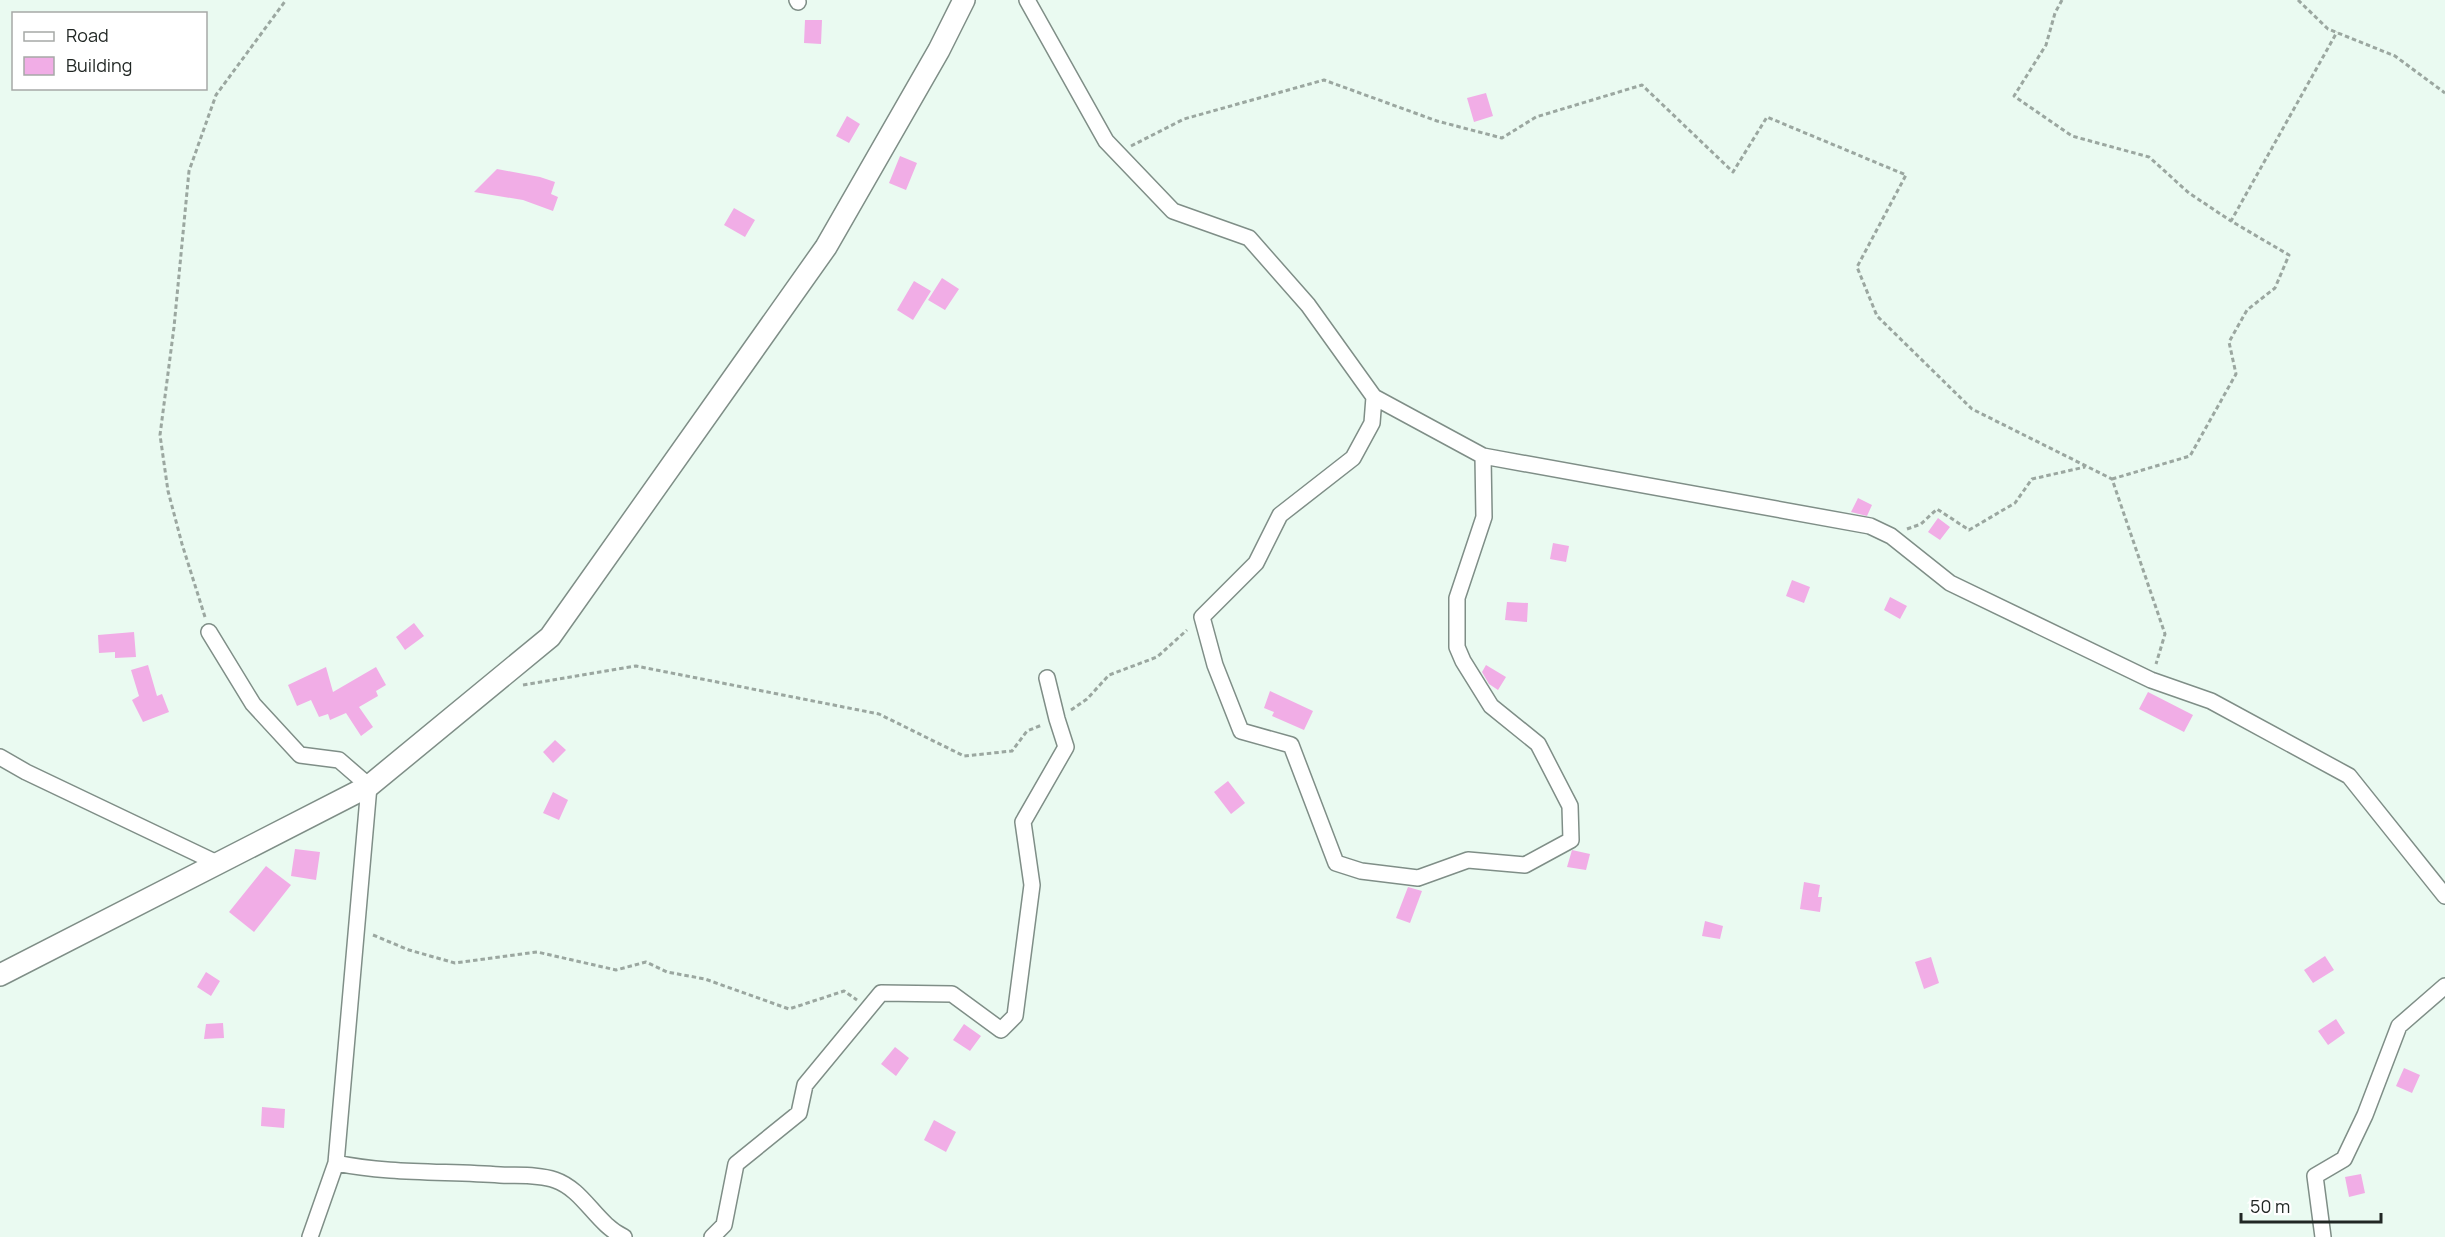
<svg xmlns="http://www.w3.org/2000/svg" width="2445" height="1237" font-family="Manrope,sans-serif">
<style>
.building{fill:#f1ade6}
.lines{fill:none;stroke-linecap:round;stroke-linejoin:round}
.street-casing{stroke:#7f8e87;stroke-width:18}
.secondary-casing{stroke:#7f8e87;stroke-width:24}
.path{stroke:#9ba7a0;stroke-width:3;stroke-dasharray:4.5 3;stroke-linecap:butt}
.street{stroke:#fff;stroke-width:15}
.secondary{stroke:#fff;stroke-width:21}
</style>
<rect width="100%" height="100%" fill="#eafaf1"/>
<path class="building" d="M805 20H822L821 44 804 43Z
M1486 93 1493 116 1474 122 1467 98Z
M847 116 860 124 849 143 836 136Z
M900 156 917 163 906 190 889 183Z
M497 169 540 177 555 182 551 194 558 197 553 211 523 200 474 192Z
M734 208 755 220 745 237 724 225Z
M942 278 959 289 945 310 928 300Z
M914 281 931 291 913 320 897 310Z
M1858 498 1872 505 1867 516 1851 512Z
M1938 518 1950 527 1940 540 1928 532Z
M1553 543 1569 546 1566 562 1550 559Z
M1792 580 1810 587 1804 603 1786 596Z
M1890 597 1907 606 1900 619 1884 610Z
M1507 602 1528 603 1527 622 1505 620Z
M414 623 424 636 405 650 396 637Z
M134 632 136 657 115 658V652L99 653 98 635Z
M148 665 157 696 162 694 169 712 143 722 132 700 139 696 131 670Z
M1486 665 1506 677 1498 690 1489 684 1482 672Z
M326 667 333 692 376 667 386 685 376 691 378 696 359 707 373 727 361 736 346 713 330 720 328 714 319 717 311 700 297 706 288 685Z
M1270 691 1313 711 1304 730 1272 716 1274 712 1264 708Z
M2148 692 2193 715 2184 732 2139 709Z
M555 740 566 750 553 763 543 752Z
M1228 781 1245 803 1231 814 1214 792Z
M553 792 568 800 559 820 543 813Z
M295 849 320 852 316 880 291 876Z
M1572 850 1590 854 1586 870 1567 867Z
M266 866 291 885 254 932 229 912Z
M1804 882 1820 885 1818 897H1822L1820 912 1800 909Z
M1408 887 1422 891 1410 923 1396 918Z
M1705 921 1723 926 1720 939 1702 936Z
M2325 956 2334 970 2313 983 2304 970Z
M1931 957 1939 983 1924 989 1915 962Z
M206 972 220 981 211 996 197 987Z
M2336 1019 2345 1033 2328 1045 2318 1031Z
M223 1023 224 1038 204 1039 206 1024Z
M964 1024 981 1036 970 1051 953 1040Z
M895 1047 909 1058 896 1076 881 1064Z
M2404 1068 2420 1075 2412 1093 2396 1086Z
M262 1107 285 1109 284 1128 261 1126Z
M934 1120 956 1132 946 1152 924 1140Z
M2361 1174 2365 1193 2349 1197 2345 1177Z"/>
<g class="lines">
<g class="street-casing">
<path id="street" d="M797 0 798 2
M1027 0 1106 141 1173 211 1249 238 1308 305 1374 397 1483 456 1870 526 1891 536 1950 583 2151 680 2211 701 2349 776 2445 896
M1374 397 1372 423 1353 458 1280 515 1256 563 1202 617 1215 665 1241 731 1291 745 1336 863 1361 871 1418 878 1468 860 1525 865 1571 840 1570 806 1538 744 1491 706 1463 661 1457 647V598L1484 517 1483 456
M209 632 253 704 300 755 339 760 369 786 336 1163 310 1237
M0 757 26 772 217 863
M336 1163C389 1174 446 1171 500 1175 517 1176 538 1174 555 1180 584 1190 596 1224 624 1237
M712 1237 724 1225 736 1164 799 1113 805 1085 881 993 952 994 1001 1030 1015 1016 1032 885 1023 822 1066 747 1057 719 1047 678
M2323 1237 2315 1176 2344 1159 2365 1115 2399 1026 2445 986"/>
</g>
<g class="secondary-casing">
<path id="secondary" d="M0 975 369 786 550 637 826 247 939 50 964 0"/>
</g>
<path class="path" d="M2062 0 2055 13 2046 45 2014 96 2072 136 2149 157 2189 193 2231 221
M2298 0 2328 29 2395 56 2445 93
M1131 146 1184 119 1324 80 1437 121 1502 138 1536 117 1642 85 1733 172 1767 117 1906 175 1857 267 1877 316 1972 409 2112 479 2165 634 2156 664
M2112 479 2190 456 2236 374 2229 342 2247 310 2275 288 2289 255 2231 221 2337 32
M1907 529 1921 524 1937 509 1969 530 2015 503 2032 479 2085 467
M205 617 182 544 168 491 160 435 174 327 189 171 216 95 286 0
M523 685 636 666 879 714 964 756 1012 751 1027 731 1042 725
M1071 710 1087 699 1109 675 1157 657 1187 630
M373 935 409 950 455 963 537 952 616 970 646 962 667 972 705 979 789 1009 844 991 857 1000"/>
<use href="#street" class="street"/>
<use href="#secondary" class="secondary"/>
</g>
<rect x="12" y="12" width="195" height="78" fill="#ffffff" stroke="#a6a9a7" stroke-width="1.5"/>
<rect x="24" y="32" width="30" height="9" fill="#ffffff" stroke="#a6a9a7" stroke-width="1.5"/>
<text x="66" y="42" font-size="18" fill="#212724">Road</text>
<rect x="24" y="57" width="30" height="18" fill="#f1ade6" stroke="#a6a9a7" stroke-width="1.5"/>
<text x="66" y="72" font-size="18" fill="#212724">Building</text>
<path d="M2241 1213v9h140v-9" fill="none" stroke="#212724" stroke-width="3"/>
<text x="2250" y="1213" font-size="18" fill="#212724" stroke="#ffffff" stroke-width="4.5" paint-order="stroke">50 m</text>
</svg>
